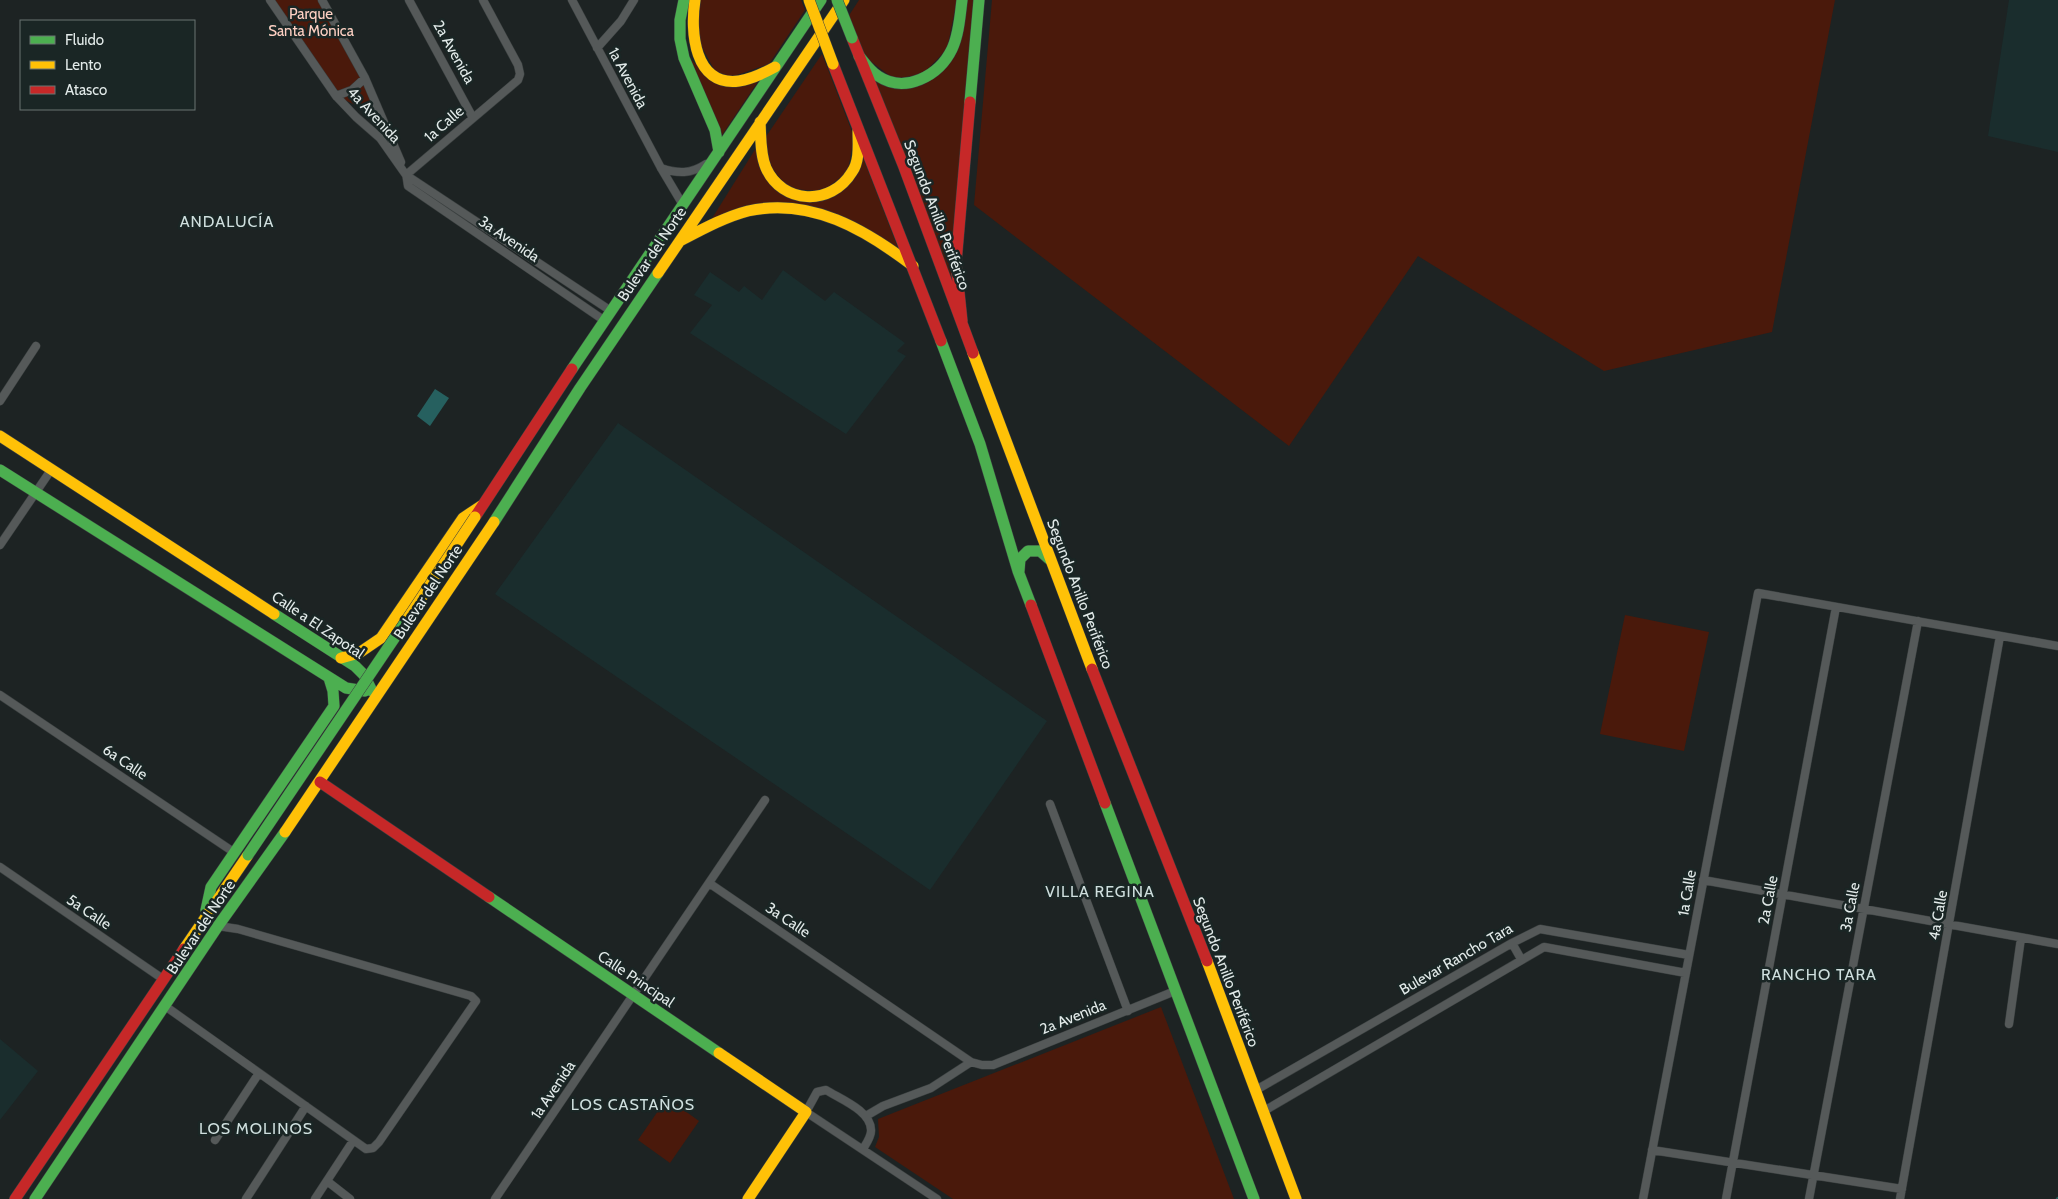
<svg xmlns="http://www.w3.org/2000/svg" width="2058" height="1199" font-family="Cabin,sans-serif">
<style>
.built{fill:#1a2d2d}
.green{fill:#4a190b}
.water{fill:#26605f}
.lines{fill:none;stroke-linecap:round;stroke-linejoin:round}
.stream{stroke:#26605f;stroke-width:2.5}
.street-casing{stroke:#3b4040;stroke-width:9}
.fast-casing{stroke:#3b4040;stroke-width:12}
.slow-casing{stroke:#3b4040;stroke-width:12}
.jam-casing{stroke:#3b4040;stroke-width:12}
.street{stroke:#555959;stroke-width:8}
.fast{stroke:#4caf50;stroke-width:11}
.slow{stroke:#ffc107;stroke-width:11}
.jam{stroke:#c62828;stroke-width:11}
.fast-bridge-casing{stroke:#3b4040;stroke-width:12;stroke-linecap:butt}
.slow-bridge-casing{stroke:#3b4040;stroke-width:12;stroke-linecap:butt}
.fast-bridge{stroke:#4caf50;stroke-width:11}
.slow-bridge{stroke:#ffc107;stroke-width:11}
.labels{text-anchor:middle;stroke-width:5;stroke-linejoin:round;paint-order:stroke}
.park-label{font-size:15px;fill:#fed0c3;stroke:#1a2625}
.street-label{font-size:15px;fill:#e2eae9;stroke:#1a2625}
.neighbourhood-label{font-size:16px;letter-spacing:1px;fill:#cfdfde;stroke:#1a2625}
</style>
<rect width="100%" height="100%" fill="#1d2323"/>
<path class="built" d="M2009 0H2058V152L1988 136Z
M783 270 825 301 834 292 905 343 897 351 906 356 846 434 690 333 712 305 694 295 710 272 739 292 744 286 762 300Z
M618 423 1047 721 930 890 495 594Z
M0 1039 38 1071 0 1120Z"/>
<path class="green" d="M271 0H322L383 118 336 96Z
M700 0H801L805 10 769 64 731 77 715 71 697 38Z
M859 0H957L947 49 923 74 894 79 865 57 848 17Z
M966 0H976L953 288 870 75 878 82 936 75Z
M992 0H1835L1772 332 1604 371 1418 256 1289 446 974 205Z
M822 54 854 137 848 170 824 191 789 189 770 166 765 138Z
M688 57 711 78 761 77 720 138Z
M756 148 762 169 815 202 862 155 900 253 819 208 711 220Z
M1625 615 1709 632 1684 751 1600 734Z
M1161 1007 1234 1199H953L875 1147 879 1137 878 1119Z
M667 1098 699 1121 670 1163 638 1140Z"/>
<path class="water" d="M435 389 449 398 430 426 417 416Z"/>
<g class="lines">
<path class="stream" d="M2057 1199 2058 1198"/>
<g class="street-casing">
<path id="street" d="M270 0 336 96 356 117 380 138 406 175 611 311
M322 0 365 78 401 162
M409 0 473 118
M572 0 661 168 683 205
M597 48 621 21 634 0
M336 96 352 90 365 78
M661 168C678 174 691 174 706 164
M406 173 408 186 605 321
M406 175 518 80 520 74 518 65 483 0
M0 401 36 346
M0 545 51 470
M0 695 235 853
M1050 804 1128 1011
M0 867 163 979
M1703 880 2058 944
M709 883 971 1062 982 1065H993L1175 991
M1512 943 1521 959
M165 1006 366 1149 373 1148 379 1142 476 1001 471 996 238 929 218 926
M2009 1024 2021 938
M1256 1090 1512 943 1540 929 1689 955
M1264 1111 1544 947 1686 973
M866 1116 883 1106 931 1088 971 1062
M215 1140 259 1073
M863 1149C866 1144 871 1137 871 1131 872 1111 840 1099 826 1090L817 1092 806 1112 937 1199
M1652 1150 1902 1189
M327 1181 350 1199
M246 1199 306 1106
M315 1199 353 1141
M495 1199 765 800
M1643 1199 1758 593 2058 646
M1726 1199 1836 607
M1809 1199 1918 621
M1900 1199 2000 636"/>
</g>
<g class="fast-casing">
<path id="fast" d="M684 0 680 20V39L684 58 715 130 719 152
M859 56C865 63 870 71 878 76 905 94 939 76 952 49 959 34 960 16 962 0
M970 102 979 0
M941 341 980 444 1018 571 1031 605
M572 369 821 0
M0 470 346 688 365 691
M494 522 580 388 658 273
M1019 571 1020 559 1028 551H1040L1049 559
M274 614 355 666 364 675 372 691
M1105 803 1254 1199
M489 897 719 1053
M206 910 211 887 334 706 333 691 329 678
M35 1199 218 926 285 832"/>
</g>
<g class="slow-casing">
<path id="slow" d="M695 0C690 31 694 87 739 81 752 79 764 73 775 67
M760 122C761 137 760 154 766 168 782 204 831 207 852 172 860 161 858 144 858 131
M682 240C703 229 725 217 748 211 811 197 866 230 913 266
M658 273 844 0
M973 353 1092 669
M0 436 274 614
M341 658 359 653 381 638 463 518 481 506
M285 832 494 522
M184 949 248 855
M1207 961 1296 1199
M719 1053 806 1112 748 1199"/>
</g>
<g class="jam-casing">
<path id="jam" d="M852 38 904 167 973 353
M833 64 941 341
M962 321 956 263 970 102
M475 517 572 369
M1031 605 1105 803
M1092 669 1207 961
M320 782 489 897
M15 1199 184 949"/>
</g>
<use href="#street" class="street"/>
<use href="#fast" class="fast"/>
<use href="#slow" class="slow"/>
<use href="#jam" class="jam"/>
<g class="fast-bridge-casing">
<path id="fast-bridge" d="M837 0 852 38
M248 855 408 618"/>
</g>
<g class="slow-bridge-casing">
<path id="slow-bridge" d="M809 0 833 64
M408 618 475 517"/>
</g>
<use href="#fast-bridge" class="fast-bridge"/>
<use href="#slow-bridge" class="slow-bridge"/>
</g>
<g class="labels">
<g class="park-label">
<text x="311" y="19">Parque<tspan x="311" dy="17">Santa Mónica</tspan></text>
</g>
<g class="street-label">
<text transform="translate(454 52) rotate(61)" y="5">2a Avenida</text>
<text transform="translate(628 78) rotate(62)" y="5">1a Avenida</text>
<text transform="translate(374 115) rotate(47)" y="5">4a Avenida</text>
<text transform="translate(444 124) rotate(-41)" y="5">1a Calle</text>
<text transform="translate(937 215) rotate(69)" y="5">Segundo Anillo Periférico</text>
<text transform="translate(509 239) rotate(34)" y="5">3a Avenida</text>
<text transform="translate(652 254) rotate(-56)" y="5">Bulevar del Norte</text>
<text transform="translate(428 592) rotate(-56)" y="5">Bulevar del Norte</text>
<text transform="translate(1080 594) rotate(69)" y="5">Segundo Anillo Periférico</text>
<text transform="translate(318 625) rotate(34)" y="5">Calle a El Zapotal</text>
<text transform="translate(125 762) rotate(34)" y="5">6a Calle</text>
<text transform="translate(1687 893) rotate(-80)" y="5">1a Calle</text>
<text transform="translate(1768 900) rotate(-79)" y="5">2a Calle</text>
<text transform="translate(1850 907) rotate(-79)" y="5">3a Calle</text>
<text transform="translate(89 912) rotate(34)" y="5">5a Calle</text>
<text transform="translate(1938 915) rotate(-80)" y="5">4a Calle</text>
<text transform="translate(788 920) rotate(34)" y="5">3a Calle</text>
<text transform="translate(201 927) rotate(-56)" y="5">Bulevar del Norte</text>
<text transform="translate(1456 959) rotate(-30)" y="5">Bulevar Rancho Tara</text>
<text transform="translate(1226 972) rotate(69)" y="5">Segundo Anillo Periférico</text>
<text transform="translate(636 979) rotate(34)" y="5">Calle Principal</text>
<text transform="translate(1073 1017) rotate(-22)" y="5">2a Avenida</text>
<text transform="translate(553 1090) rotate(-56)" y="5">1a Avenida</text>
</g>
<g class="neighbourhood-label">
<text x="227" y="227">ANDALUCÍA</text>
<text x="1100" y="897">VILLA REGINA</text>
<text x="1819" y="980">RANCHO TARA</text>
<text x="633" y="1110">LOS CASTAÑOS</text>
<text x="256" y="1134">LOS MOLINOS</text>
</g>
</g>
<rect x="20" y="20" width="175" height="90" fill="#1a2625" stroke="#6a7473"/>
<rect x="30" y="36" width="25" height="8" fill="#4caf50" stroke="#6a7473"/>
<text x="65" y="45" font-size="15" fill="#e2eae9">Fluido</text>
<rect x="30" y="61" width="25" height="8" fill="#ffc107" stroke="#6a7473"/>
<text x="65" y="70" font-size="15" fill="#e2eae9">Lento</text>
<rect x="30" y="86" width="25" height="8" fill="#c62828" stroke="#6a7473"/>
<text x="65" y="95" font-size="15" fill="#e2eae9">Atasco</text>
</svg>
